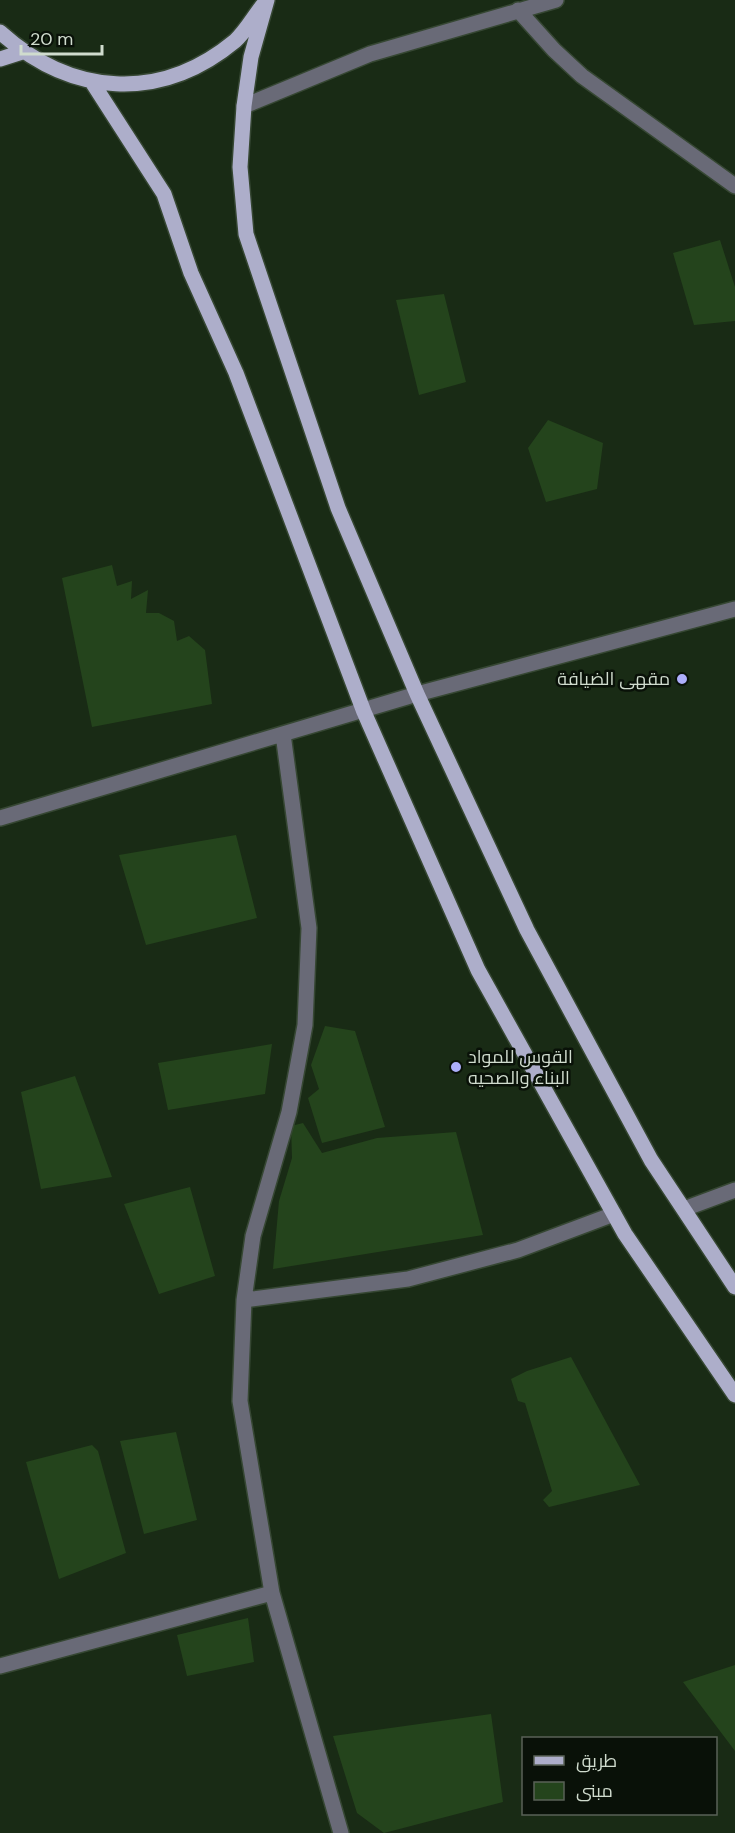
<svg xmlns="http://www.w3.org/2000/svg" width="735" height="1833" font-family="'DM Sans',Cairo,sans-serif">
<style>
.building{fill:#24441c}
.lines{fill:none;stroke-linecap:round;stroke-linejoin:round}
.minor-casing{stroke:#364733;stroke-width:18}
.major-casing{stroke:#364733;stroke-width:18}
.minor{stroke:#696a77;stroke-width:15}
.major{stroke:#adaeca;stroke-width:15}
.poi-dot{fill:#adaffb;stroke:#091108;stroke-width:2}
.labels{text-anchor:middle;stroke-width:5;stroke-linejoin:round;paint-order:stroke}
.poi-label{font-size:18px;fill:#d0dcce;stroke:#091108;text-anchor:end}
</style>
<rect width="100%" height="100%" fill="#192b15"/>
<path class="building" d="M720 240 735 287V321L694 325 673 253Z
M444 294 466 382 419 395 396 300Z
M548 420 603 443 597 489 546 502 528 448Z
M112 565 117 586 132 581 131 599 148 590 146 613H159L174 621 177 641 189 636 205 650 212 704 92 727 62 578Z
M236 835 257 918 146 945 119 855Z
M325 1026 355 1031 385 1127 322 1143 308 1098 319 1089 311 1065Z
M272 1044 265 1094 168 1110 158 1063Z
M75 1076 112 1177 41 1189 21 1092Z
M303 1123 322 1153 377 1138 456 1132 483 1235 273 1269 279 1201 292 1158 291 1126Z
M190 1187 215 1276 159 1294 124 1204Z
M571 1357 640 1485 549 1507 543 1500 552 1491 525 1403 518 1401 511 1379 527 1371Z
M176 1432 197 1520 144 1534 120 1441Z
M92 1445 98 1451 126 1553 59 1579 26 1462Z
M248 1618 254 1662 187 1676 177 1635Z
M735 1665V1751L683 1682Z
M491 1714 503 1802 384 1833 357 1813 333 1736Z"/>
<g class="lines">
<g class="minor-casing">
<path id="minor" d="M518 10 554 50 582 76 735 186
M244 106 370 54 556 0
M283 734 309 928 305 1025 289 1112 253 1236 244 1300 240 1401 272 1593 341 1833
M0 818 417 694 735 609
M684 1209 735 1190
M244 1300 408 1279 518 1250 614 1214
M0 1666 272 1593"/>
</g>
<g class="major-casing">
<path id="major" d="M267 0 251 57 244 106 240 167 246 234 338 508 417 694 527 930 651 1160 735 1287
M0 32C71 96 160 103 235 41 246 31 254 16 263 5
M0 59 22 52
M92 82 164 194 191 273 236 373 364 712 478 970 625 1234 735 1395"/>
</g>
<use href="#minor" class="minor"/>
<use href="#major" class="major"/>
</g>
<g class="poi-dot">
<circle cx="682" cy="679" r="6"/>
<circle cx="456" cy="1067" r="6"/>
</g>
<g class="labels">
<g class="poi-label">
<text x="670" y="685">مقهى الضيافة</text>
<text x="468" y="1063" text-anchor="start">القوس للمواد<tspan x="468" dy="21">البناء والصحيه</tspan></text>
</g>
</g>
<rect x="522" y="1737" width="195" height="78" fill="#091108" stroke="#596257" stroke-width="1.5"/>
<rect x="534" y="1756" width="30" height="9" fill="#adaeca" stroke="#596257" stroke-width="1.5"/>
<text x="576" y="1767" font-size="18" fill="#d0dcce">طريق</text>
<rect x="534" y="1782" width="30" height="18" fill="#24441c" stroke="#596257" stroke-width="1.5"/>
<text x="576" y="1797" font-size="18" fill="#d0dcce">مبنى</text>
<path d="M21 45v9h81v-9" fill="none" stroke="#d0dcce" stroke-width="3"/>
<text x="30" y="45" font-size="18" fill="#d0dcce" stroke="#091108" stroke-width="4.5" paint-order="stroke">20 m</text>
</svg>
